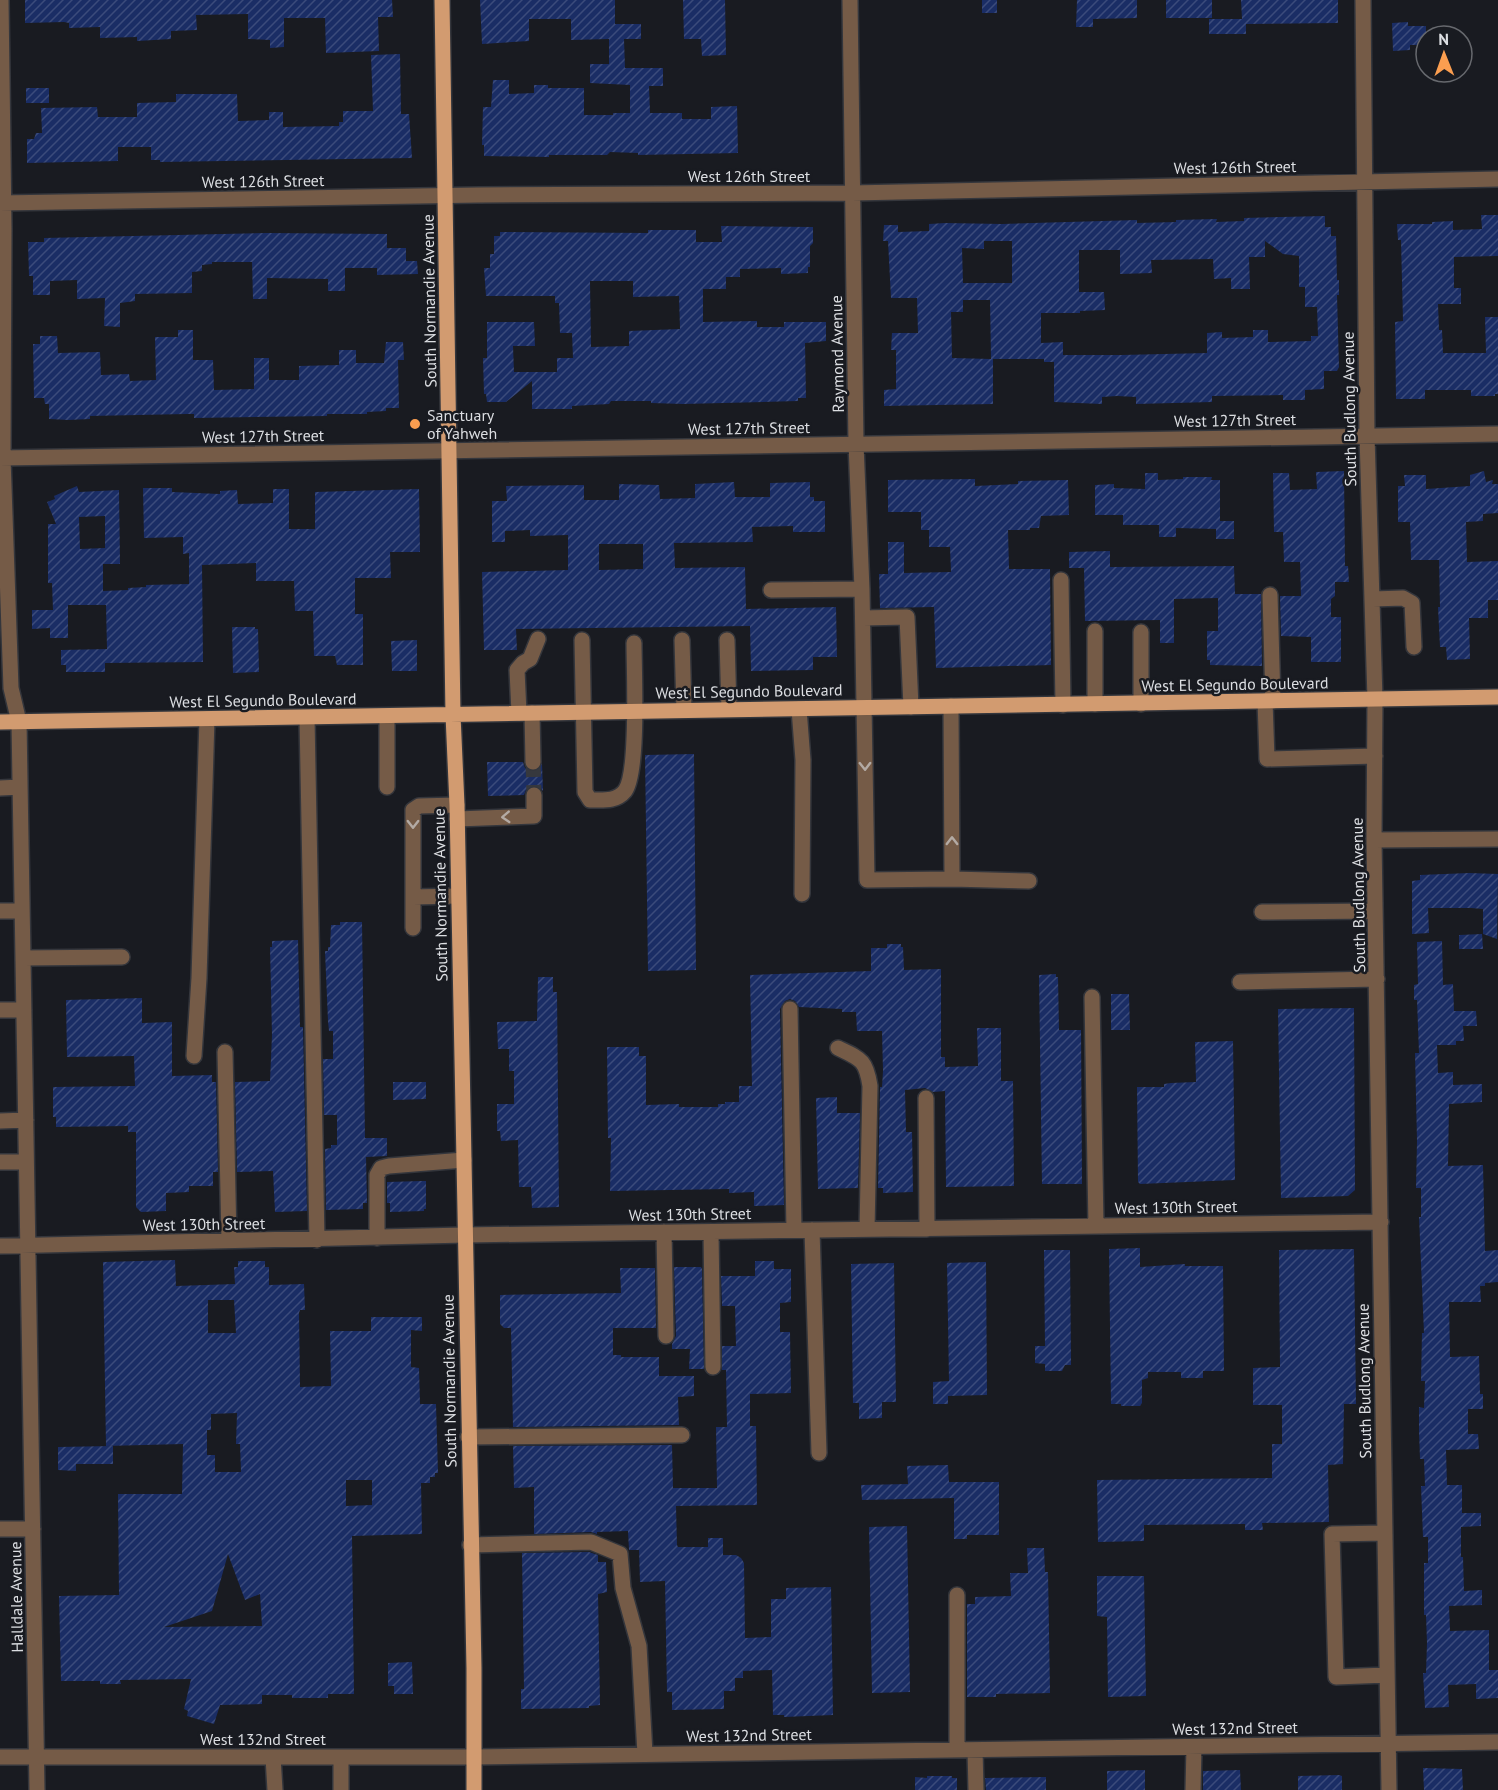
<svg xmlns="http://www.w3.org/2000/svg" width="1498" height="1790" font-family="'PT Sans',sans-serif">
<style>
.building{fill:url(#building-hatch);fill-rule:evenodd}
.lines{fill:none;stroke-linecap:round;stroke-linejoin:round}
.minor-tunnel{stroke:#36383e;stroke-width:15;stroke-dasharray:15 8;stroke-linecap:butt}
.minor-casing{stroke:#34363c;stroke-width:18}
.major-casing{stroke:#34363c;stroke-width:18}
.minor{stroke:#755b47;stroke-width:15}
.major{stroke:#d29b70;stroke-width:15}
.oneway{stroke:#b3aaa4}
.poi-dot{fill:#fb9e50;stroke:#191b21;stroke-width:2}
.labels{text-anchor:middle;stroke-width:5;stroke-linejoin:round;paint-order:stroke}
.street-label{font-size:16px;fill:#dcdee2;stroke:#191b21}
.poi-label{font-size:16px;fill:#dcdee2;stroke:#191b21;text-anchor:start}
</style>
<defs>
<pattern id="building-hatch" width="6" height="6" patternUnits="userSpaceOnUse" patternTransform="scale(1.5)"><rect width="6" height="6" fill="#1a2d65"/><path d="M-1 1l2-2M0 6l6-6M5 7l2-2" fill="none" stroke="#3b4b7b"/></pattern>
</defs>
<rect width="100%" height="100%" fill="#191b21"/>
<path class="building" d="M25 0H392L393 17H378L379 51 326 53 325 18H284V47L270 48V40L248 39V14L196 15 197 30 171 31V39L137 41V37L100 38V27L69 28V23L64 22 25 23Z
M480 0H615V24H641V39H624L625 68H663V86H649L650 113H682V119H711V107L737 106 738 153 638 155V153L610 152 607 155H549V157L484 156V145H482L483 107H491L493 80H509V94L534 93V85H548V88H584V115H613V113H630V85L590 83V64H609V39L571 40V19H529V41L482 44Z
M683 0H725L726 55 702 56 701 39H684Z
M982 0H997V13H982Z
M1077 0H1137V18L1093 19V27H1076Z
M1166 0H1212V18H1166Z
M1241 0H1338V23L1246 24V34H1209V19H1242Z
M1408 22V26H1426V45H1410V50L1393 51 1392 23Z
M400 54 401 114H409L412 158 160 162V160H151V147H118V161L27 163V139H34L36 133H42L41 108 97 107 98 117H137V103L176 102V94H237L238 121 269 120V112H283V127L339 126V122H343V111H373L371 55Z
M26 88H49V103H26Z
M1481 215H1498V256L1454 257V288H1461V304H1438L1439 330H1442L1443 353H1486L1485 317H1498V394H1495V396H1471V390H1425V399H1396L1395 322 1403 321 1401 240H1398L1397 224H1432V222L1453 221V230L1482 229Z
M1325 216V227H1331V236H1336L1337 280H1339V295H1337L1339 367 1337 371H1324V389L1305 390V400H1283V395L1212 396V402L1136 404V397L1117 396 1102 397V404L1054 402V362H1044V359H993V404L884 406V390L896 389V350H891L892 333H918L917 298H891L888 241H883L884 225H898V232L929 231V224L945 223 1002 224 1137 220V223L1176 222V220L1217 219 1216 222 1244 221V218ZM984 241H1012V283H963L962 248 984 249ZM1265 241 1283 254 1299 256V287H1305V307H1317L1318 336H1311V341L1268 342V330H1253V337L1222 338V332L1207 333V353L1121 355H1063V342L1041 343V313H1080V311L1105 310 1104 292H1079V250H1120V274L1152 273 1151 260 1213 259 1214 279 1231 278V289H1250L1249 257H1265ZM963 300H990L991 359 952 358 951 312H963Z
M721 226 813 227V243L810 246V267H808V273L781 274V268L740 269V277H726V289H703V322L757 321V327H784V322H826V341L805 343 806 398H798V401L683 404 651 403V401H611L609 404 572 406V409H532V381L506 402H487L486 394H484L483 358H487V322H534L535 346H513L514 372H557V358H573L572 333H560L559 303H555V296H486L484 268H490V254H494V236H500V232L648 233V230H696V242H722ZM590 281H633V297L679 296 680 329 629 331V346L591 347Z
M267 233 387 234V248H406V261H417L418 274 377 275V268H345V291H328V279L267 278V299H253L252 262H212V264L202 265V271L192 272V293L135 294V301L120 303V327L104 326 105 298 77 299V280L50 281V295H33V276H29L28 242H44V238Z
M178 330H193V360H213L214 390 254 389V358H269V380H299V366L339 365V350H356V363H384L386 342H403L404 360H398L399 408H386V411L367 412V414H327V416L194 418V414H187L90 416V419L68 420 49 419V404H45L44 398H34L33 344H40V336H57L58 353 100 352 101 375 129 374 130 381 156 380 155 337H178Z
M1344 471 1345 566H1348L1349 582H1335V596L1331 599V617H1341V662H1311V637L1281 636 1280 596H1301L1300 562H1284L1283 532H1274L1273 473H1289L1290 490 1317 489 1316 472Z
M1484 471 1486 482 1493 480 1492 484H1498V513L1483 514V521L1466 522 1467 562 1498 561V600H1488V618H1469L1470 659 1447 660 1446 647H1440L1438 607H1440L1439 560H1411L1410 522H1398V486H1405L1404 475H1426V489L1470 486V475Z
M1145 473H1158V480L1183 479V477H1212L1211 480H1220V521H1234V539H1216V529L1176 528V537H1159V525H1123V515H1095V485L1114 484V488L1145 489Z
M975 479V486L1018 484V481L1068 480 1069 515 1041 516 1039 528H1030V530H1008L1009 569H1050L1051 665 936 668 934 607 880 608 879 574H888V542H904V573L951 572 950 547H929V530H921V512H888V480Z
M734 482 735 497H770V483L810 482V497H814V501H825V532H793V526L752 527 753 542 674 543 675 568 745 567 746 609 836 607 837 657H813V670L751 671 750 626 516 629 517 650H484L482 572 568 570V535L530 536V530L505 531V542H492V501H507L506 486 584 485V500H619V484L659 485 660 499 695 498V484ZM599 544H643V569L599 570Z
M77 486 79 492 119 490 120 564H103V591L128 590V588L146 587V585L189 584V553L183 554V537L144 538 143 488H172V492L220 494V491L237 490 238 504 273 503V489H289V529H315V492L419 489 420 552H390L391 578H355V614H363V665H337L335 656H314L313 611H295L294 581H256V563L202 565 203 662 105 663V672H66V665H61V650L107 649 106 605H68V638H50V628L32 629V610H53L52 583H48V524H56L47 502 55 499 54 496ZM105 516V548L80 549 79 517Z
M1110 551V567L1234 566 1235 594H1261L1262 666 1210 665V660H1207V631H1218V598L1174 599V643H1160V620L1085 621 1084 568H1069V552Z
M232 627H255V629H258L259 672 233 673Z
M417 640V671H392L391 641Z
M694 754 696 970 648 971 645 755Z
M487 762H523L525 768 533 772 538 770 542 763 543 791 539 787 533 785 526 790 524 795 488 796Z
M1469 873 1498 874 1497 939 1483 934V909L1471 908H1428L1429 933 1412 934V881L1420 880V875Z
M340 922H362L365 1138H387V1156L366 1157 367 1203H363V1209L326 1210 325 1149 331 1148V1145H337V1115H324L323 1059H333V1031H329L328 1021 325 951H328V947H330L331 925H340Z
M1482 934 1483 949H1459V935Z
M298 940 300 1027H303L307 1211 275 1212 273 1171 237 1172 235 1082 270 1081 272 1035 270 947H272V941Z
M1442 941 1443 985 1453 984 1454 1011H1476L1477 1026H1463L1464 1041H1456V1045H1437L1438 1073 1453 1072V1085L1482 1084V1102L1449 1104 1448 1166 1483 1165 1485 1251 1498 1250V1282L1485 1283V1286H1480L1481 1302H1449L1450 1357 1479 1356 1480 1394H1483V1409H1468V1434H1478L1479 1449 1446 1450 1447 1485H1462V1513H1481V1526L1461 1527V1557H1463L1464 1591 1482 1590V1605L1449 1606 1450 1631 1489 1630V1670H1498V1698L1476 1699V1684L1448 1685 1449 1707 1425 1708 1423 1673H1426L1427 1643 1426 1615H1424V1563H1428V1537H1423L1421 1486H1425L1424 1459H1420L1419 1431V1407L1424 1408 1425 1381H1421L1422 1333H1424L1419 1217H1421V1188H1416L1417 1141 1415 1053H1419L1417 1000H1414V985L1418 984 1417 942Z
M887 944H901V947H903L904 970 941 969V1057H945V1067L978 1066 977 1028H1001V1081H1013L1014 1186 946 1187 945 1091 933 1092 925 1088 905 1090 906 1132H912L913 1192 883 1193V1188H878L880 1087H882L883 1071 882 1031H857L856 1012H842V1009L799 1007 795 1001 790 999 785 1001 780 1009 784 1205 754 1206V1192L729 1193V1189L610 1191 611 1138H608L607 1047H639V1056H646V1105L679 1104V1107H718V1104H725V1102H739V1086H752L750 975 871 971V948H887Z
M1056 974V977H1058L1059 1030H1081L1082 1184H1042L1039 975Z
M538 977H553V992H557L559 1207 532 1208 531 1187H519L518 1140 501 1141 500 1131H497V1104H514V1071H509V1049H498L497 1022 537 1021Z
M1111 994H1129L1130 1030H1111Z
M142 998V1023L172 1022V1076L212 1075V1082H216L218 1172H213V1186H189V1192L166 1193V1211L141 1212 136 1207V1132H128V1126L56 1127V1117H53V1087L135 1086 134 1056 67 1057 66 1000Z
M1354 1008 1355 1190 1348 1196 1281 1198 1278 1009Z
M1233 1041 1235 1180 1140 1184 1138 1182 1137 1087H1164V1084L1171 1083 1196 1082 1195 1042Z
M393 1082H426V1099L393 1100Z
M837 1097V1113H860L858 1188 818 1189 816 1098Z
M422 1181H426V1209H424V1211L390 1212V1203H387V1182Z
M1140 1248V1267L1185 1264V1266H1223L1224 1371H1203V1378H1181V1372H1148V1378L1142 1380V1403L1140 1406H1121V1404H1111L1109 1249Z
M1354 1249 1356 1404H1344L1343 1464 1328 1465 1329 1522 1262 1523 1263 1530H1245V1524L1144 1525V1541L1098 1542 1097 1480 1272 1478V1444H1282V1405H1253V1368L1280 1367 1279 1250Z
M1044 1250H1070L1071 1365H1065L1062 1371H1045V1364L1035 1363V1346H1045Z
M175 1260 176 1286 235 1284 234 1267H238V1261H265V1267H269V1285L304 1284 305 1310H300L299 1313 300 1387 331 1386 330 1331H371V1317H422V1331L411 1330V1367L419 1368 420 1404H436L438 1473H435V1477H430V1483H421L422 1534 352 1536 354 1694H328V1698H292V1695H262V1704L220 1705 214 1724 187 1716 188 1711 184 1709 191 1679 120 1680 121 1684H100V1681H61L59 1596 119 1595 118 1494H182L183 1444 106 1446 103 1262ZM208 1300H234L236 1333H208ZM237 1413 236 1444H240L241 1472H215V1455H207V1430H211V1414ZM346 1480H372V1505L346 1506ZM228 1554 245 1600 260 1594 262 1626 164 1627 212 1611Z
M755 1261H774V1269H791V1302L780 1303V1332H790L791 1393 750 1394V1426H756L757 1505 676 1506 677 1545 678 1547H708V1538H723V1555H736L741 1558 744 1563 745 1638 771 1637V1599H786V1588L831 1587 833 1715 784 1717V1715H773L772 1670 743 1671V1678H735V1691H724V1709L672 1710V1692H667L665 1581 640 1582 639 1550H629L628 1531 597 1532V1534L591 1532 534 1534V1487L514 1488 513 1446 672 1445 673 1488H717L716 1427H727L726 1370H722V1346H736L735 1306H722L721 1276H755Z
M986 1262 987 1395 948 1396V1404H933V1382L949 1381 947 1263Z
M894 1263 896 1402H882V1418L859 1419V1403H853L851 1264Z
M674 1267H701L702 1269 704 1369H689L690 1349H672V1344L676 1336Z
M620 1268H655L656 1328H613V1355H621V1357H659V1376H694V1396L678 1397 679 1425 513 1427 511 1328H504L500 1324V1295L621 1293Z
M113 1446V1464H76V1471L58 1470V1447Z
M948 1465 949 1482H999V1535H967V1539H954V1498L862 1500 861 1485 908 1484 907 1466Z
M907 1526 910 1692 872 1693 869 1527Z
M1027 1548H1044L1045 1572H1048L1050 1693 996 1694V1697H967V1604H975V1597L1011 1596 1010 1573H1028Z
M589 1552 598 1555V1562H606L607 1592 598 1594 600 1705 589 1706V1708L521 1709V1689H524L522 1553Z
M1097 1576H1144L1146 1696 1108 1697 1107 1617 1097 1616Z
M412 1662 413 1694H394V1686H388V1663Z
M1423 1768 1462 1769 1463 1790H1424Z
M1145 1770V1790H1107V1771Z
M1240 1770 1241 1790H1203V1771Z
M1339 1775 1342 1776V1790H1298V1776Z
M927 1776H952V1778H957V1790H915V1777L927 1778Z
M1046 1777V1790H986L985 1778Z"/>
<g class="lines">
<path class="minor-tunnel" d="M533 762 534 795"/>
<g class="minor-casing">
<path id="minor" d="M1 0 4 228 3 458 11 688 19 722 37 1790
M850 0 856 444 862 589 867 880 952 879 951 706
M1363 0 1367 436 1375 699 1374 840 1389 1790
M0 203 478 195 852 193 1498 179
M0 458 1498 434
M1061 580 1063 705
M771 590 862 589
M1270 595 1273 701
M1373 599 1403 598 1412 603 1414 647
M863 618 907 617 911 707
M1141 632V704
M582 640 585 792 590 800C603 800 616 802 625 791 639 772 634 671 634 643
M682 640 684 710
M727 640 729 709
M1265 701 1267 759 1375 756
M1095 704V631
M799 709 803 760 802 894
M519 713 517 670 523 663 530 659 538 639
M532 713 533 762
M307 718 317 1240
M387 787V716
M0 788 20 787
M457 805 419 806 413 810V897L458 896
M457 819 534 816V795
M1374 840 1498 839
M952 879 1029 881
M0 911H22
M1262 912 1375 911
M413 928V897
M23 958 122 957
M1240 982 1377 979
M1092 997 1096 1226
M790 1009 794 1230
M0 1010H24
M838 1048C861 1059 866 1060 870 1086L867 1229
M225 1052 229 1241
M194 1056 199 978 207 719
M926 1098 927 1229
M0 1121 26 1120
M0 1162H26
M812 1230 819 1453
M664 1232 666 1336
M711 1232 713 1367
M377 1238V1175L381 1168 389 1166 464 1160
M0 1246 465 1235 1381 1222
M468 1437 682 1435
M0 1529H33
M1384 1533 1332 1534 1336 1677 1387 1675
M470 1545 591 1542 620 1554 623 1588 639 1646 645 1754
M957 1750V1595
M975 1750 976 1790
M0 1757H473L1498 1742
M273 1757 275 1790
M341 1790V1757
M1193 1790 1194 1747"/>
</g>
<g class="major-casing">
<path id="major" d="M442 0 453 715 457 805 474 1668V1790
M0 722 1498 697"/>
</g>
<use href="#minor" class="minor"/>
<use href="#major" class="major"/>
</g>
<defs><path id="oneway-chevron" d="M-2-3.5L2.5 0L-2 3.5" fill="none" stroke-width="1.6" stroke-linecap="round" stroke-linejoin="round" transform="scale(1.5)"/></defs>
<g class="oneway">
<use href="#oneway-chevron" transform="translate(865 766) rotate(89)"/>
<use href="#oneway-chevron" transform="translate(506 817) rotate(177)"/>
<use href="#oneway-chevron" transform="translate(413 824) rotate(90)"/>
<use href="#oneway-chevron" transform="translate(952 841) rotate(-90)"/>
</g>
<circle class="poi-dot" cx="415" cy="424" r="6"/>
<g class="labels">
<g class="street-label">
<text transform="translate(1235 167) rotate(-1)" y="6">West 126th Street</text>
<text x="749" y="182">West 126th Street</text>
<text transform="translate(263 181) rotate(-1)" y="6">West 126th Street</text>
<text transform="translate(429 301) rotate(-91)" y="6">South Normandie Avenue</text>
<text transform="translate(837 354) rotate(-91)" y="6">Raymond Avenue</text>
<text transform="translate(1349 409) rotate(-91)" y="6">South Budlong Avenue</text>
<text transform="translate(1235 420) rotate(-1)" y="6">West 127th Street</text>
<text transform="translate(749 428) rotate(-1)" y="6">West 127th Street</text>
<text transform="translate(263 436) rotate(-1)" y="6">West 127th Street</text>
<text transform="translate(1235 684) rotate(-1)" y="6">West El Segundo Boulevard</text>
<text transform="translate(749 691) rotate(-1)" y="6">West El Segundo Boulevard</text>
<text transform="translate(263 700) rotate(-1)" y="6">West El Segundo Boulevard</text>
<text transform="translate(440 895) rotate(-91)" y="6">South Normandie Avenue</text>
<text transform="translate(1358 895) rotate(-91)" y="6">South Budlong Avenue</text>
<text transform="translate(1176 1207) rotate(-1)" y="6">West 130th Street</text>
<text transform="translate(690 1214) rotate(-1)" y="6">West 130th Street</text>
<text transform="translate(204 1224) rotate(-1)" y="6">West 130th Street</text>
<text transform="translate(449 1381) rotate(-91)" y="6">South Normandie Avenue</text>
<text transform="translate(1364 1381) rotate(-91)" y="6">South Budlong Avenue</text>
<text transform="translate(16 1597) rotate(-91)" y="6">Halldale Avenue</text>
<text transform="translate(1235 1728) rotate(-1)" y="6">West 132nd Street</text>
<text transform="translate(749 1735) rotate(-1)" y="6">West 132nd Street</text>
<text x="263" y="1745">West 132nd Street</text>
</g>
<g class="poi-label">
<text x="427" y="421">Sanctuary<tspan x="427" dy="18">of Yahweh</tspan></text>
</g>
</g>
<g transform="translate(1444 54) rotate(359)"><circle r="28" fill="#191b21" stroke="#67696e" stroke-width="1.5"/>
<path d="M0-4.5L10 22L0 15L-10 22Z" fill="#fb9e50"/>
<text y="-9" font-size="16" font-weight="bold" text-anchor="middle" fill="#dcdee2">N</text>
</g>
</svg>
